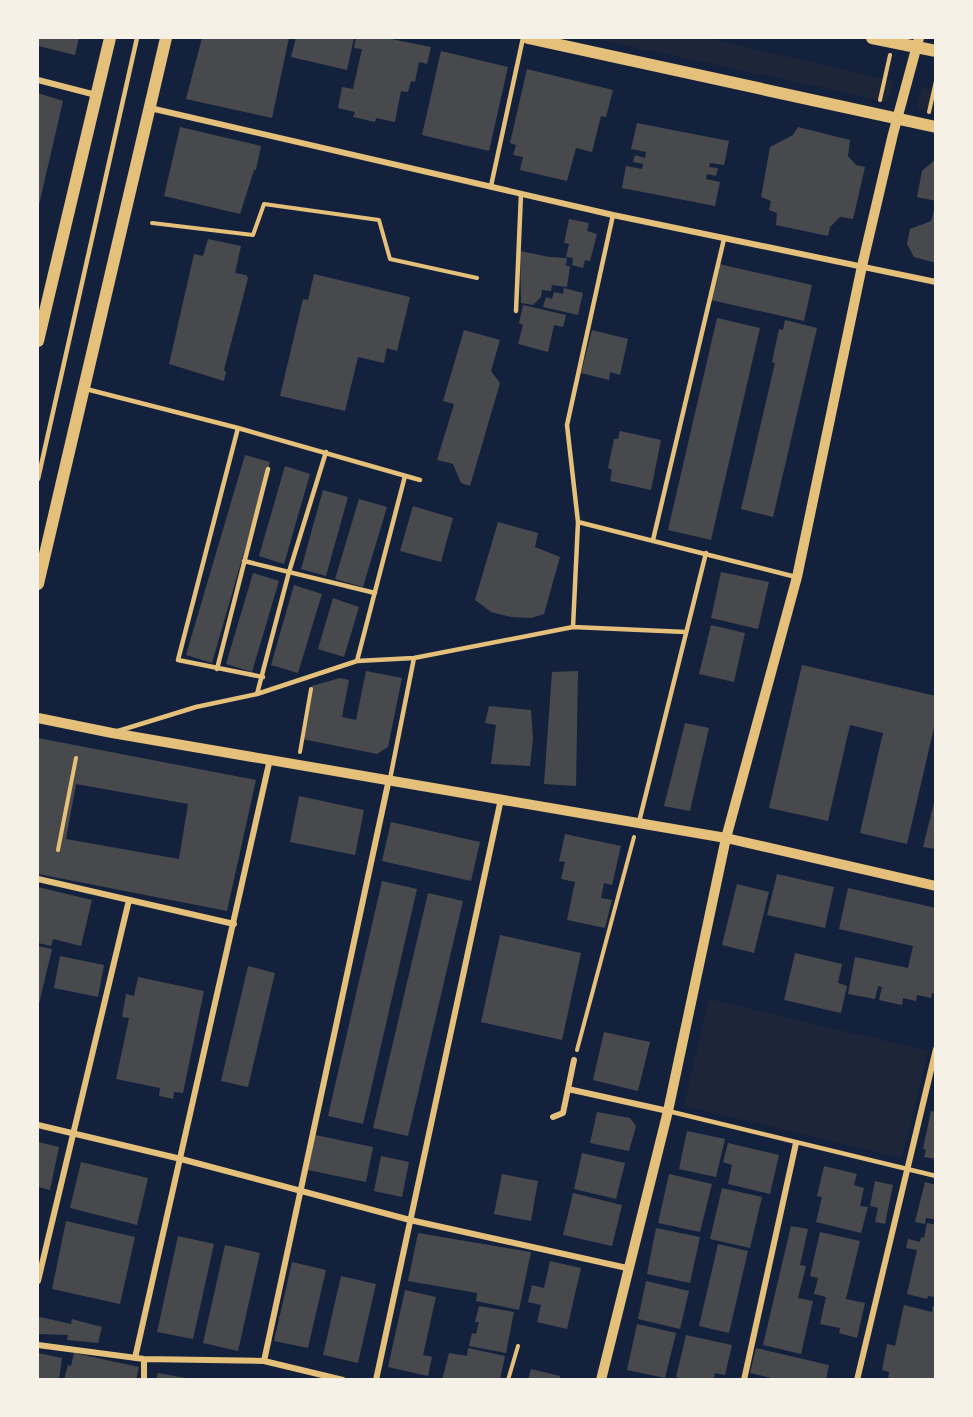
<svg xmlns="http://www.w3.org/2000/svg" width="973" height="1417" font-family="'Work Sans',sans-serif">
<style>
.green{fill:#1d2539}
.building{fill:#48494c;fill-rule:evenodd}
.lines{fill:none;stroke-linecap:round;stroke-linejoin:round}
.path{stroke:#e5c07b;stroke-width:4}
.service{stroke:#e5c07b;stroke-width:4.5}
.minor{stroke:#e5c07b;stroke-width:6}
.tertiary{stroke:#e5c07b;stroke-width:10}
.secondary{stroke:#e5c07b;stroke-width:12}
</style>
<rect width="100%" height="100%" fill="#14213d"/>
<path class="green" d="M592 38H707L894 81 888 102Z
M922 88 935 90V112L917 108Z
M709 999 928 1051 902 1158 684 1106Z"/>
<path class="building" d="M38 38H79L75 55 38 46Z
M202 38H289L272 118 186 99Z
M296 38H354L347 70 291 57Z
M356 38H386L431 47 427 64 419 62 415 82 411 81 408 92 401 91 395 122 376 118 375 122 353 117 355 112 338 108 342 87 353 89 362 49 354 48Z
M441 51 508 67 489 151 422 135Z
M527 69 613 90 606 117 601 116 592 152 576 148 567 181 520 170 523 157 513 155 516 145 510 143Z
M38 93 63 101 38 209Z
M637 123 729 141 724 165 710 163 709 167 718 168 716 176 707 174 706 179 720 182 715 206 622 188 626 166 642 169 643 164 633 162 635 155 645 158 646 152 631 149Z
M180 127 261 146 256 170H254L240 214 164 196Z
M798 127 850 140 848 156 856 165 865 167 853 219 840 217 830 227 828 236 776 225 777 213 769 210 771 201 761 197 770 147 793 135Z
M936 159V201L917 197 922 171Z
M935 206H936V263L914 257 907 244 910 229 931 221Z
M569 219 589 223 587 231 597 234 590 261 585 260 583 268 572 265 573 258 566 257 569 244 564 243Z
M208 239 241 246 235 273 246 275 248 278 224 370 226 372 224 381 169 364 194 254 203 256Z
M520 251 550 257 567 258 566 266H570L567 287 552 285 551 291 542 290 541 297 533 305 521 303Z
M719 264 812 285 804 321 711 300Z
M314 274 410 297 397 351 387 348 384 363 358 357 345 411 280 396 303 299 308 300Z
M564 288 583 293 578 315 543 307 546 297 552 299 554 292 563 294Z
M523 305 566 315 563 327 554 325 548 352 518 344 523 325 519 323Z
M717 318 760 328 711 540 668 530Z
M785 320 817 328 773 517 741 509 775 363 772 362 779 329 783 330Z
M464 330 500 340 491 371 500 383 470 486 461 483 453 464 437 460 454 404 443 401Z
M592 330 628 339 620 375 610 372 609 380 581 373Z
M620 431 661 440 651 490 610 481 612 470 608 468 614 439H618Z
M245 455 270 462 212 663 186 655Z
M285 466 310 474 284 564 259 556Z
M323 490 348 497 326 576 301 569Z
M359 499 387 507 363 587 335 579Z
M413 506 453 518 441 562 400 551Z
M498 522 538 533 535 547 560 557 544 614 531 618 511 617 491 612 475 600Z
M721 572 769 582 758 629 711 618Z
M253 573 279 581 252 672 226 664Z
M294 585 322 594 298 673 271 665Z
M333 598 359 607 344 657 318 649Z
M711 625 745 633 734 682 699 674Z
M802 665 936 696V719L907 844 860 833 883 733 850 725 828 821 769 808Z
M366 671 402 678 388 747 377 754 302 739 312 686 340 678 349 680 342 717 356 720Z
M578 671 576 786 544 784 552 672Z
M489 706 531 710 533 739 530 766 491 764 496 725 485 723Z
M685 723 709 728 690 811 664 806Z
M38 738 256 780 227 911 38 874ZM76 784 188 804 179 859 66 839Z
M299 796 364 810 355 855 290 842Z
M935 799H936V849L923 847Z
M391 822 480 842 471 881 382 861Z
M565 834 621 846 612 885 604 883 601 898 612 900 605 928 567 920 575 882 561 879 565 862 559 861Z
M777 874 834 887 825 928 767 915Z
M382 881 417 889 363 1124 328 1116Z
M737 884 769 892 754 953 722 945Z
M38 887 92 900 81 946 53 939 51 946 38 943Z
M848 888 936 908V994L932 993 931 998 917 995 916 1001 903 998 902 1005 879 1000 882 987 878 986 875 999 848 994 855 957 908 968 913 946 839 929Z
M428 893 463 901 408 1136 373 1128Z
M500 935 581 953 562 1040 481 1022Z
M38 946 52 949 38 1008Z
M795 953 842 964 838 983 847 986 841 1013 784 1000Z
M60 956 104 965 98 997 54 988Z
M248 966 275 973 248 1087 221 1081Z
M138 977 204 991 183 1093 174 1092 173 1099 159 1096 160 1088 116 1079 129 1018 122 1017 126 994 134 996Z
M604 1032 650 1042 638 1091 593 1080Z
M931 1111 936 1112V1159L924 1157 926 1150 923 1149Z
M597 1112 630 1118 636 1126 629 1151 590 1143Z
M687 1131 725 1139 716 1177 679 1169Z
M315 1135 373 1147 366 1182 308 1170Z
M38 1142 59 1147 50 1190 38 1187Z
M728 1143 779 1155 770 1194 728 1184 732 1165 723 1162Z
M582 1153 625 1163 616 1199 574 1189Z
M381 1156 409 1162 402 1197 374 1191Z
M81 1162 148 1178 137 1225 70 1208Z
M824 1166 857 1174 854 1185 864 1188 860 1206 868 1207 861 1233 816 1222 822 1197 817 1196Z
M502 1174 538 1181 531 1221 494 1214Z
M669 1174 712 1184 700 1232 658 1223Z
M875 1181 893 1185 885 1224 875 1222 878 1208 870 1206Z
M925 1182 936 1185 934 1219 926 1218 925 1224 915 1222Z
M722 1188 762 1197 750 1248 710 1239Z
M573 1193 622 1205 612 1246 563 1235Z
M66 1221 135 1237 120 1304 52 1289Z
M927 1223 936 1225V1297L928 1296 927 1299 907 1294 917 1250 906 1248 908 1239 920 1242 921 1237 924 1238Z
M791 1226 808 1229 800 1265 806 1266 798 1298 813 1301 801 1354 763 1345Z
M656 1228 700 1237 690 1283 647 1274Z
M820 1232 860 1241 846 1299 865 1303 857 1338 839 1333 840 1328 820 1324 826 1297 814 1294 818 1278 810 1276Z
M418 1233 531 1252 519 1310 476 1301 477 1293 408 1281Z
M178 1236 214 1244 193 1339 157 1332Z
M718 1244 748 1251 729 1333 699 1326Z
M225 1245 260 1253 238 1351 203 1343Z
M550 1261 581 1268 567 1329 537 1322 541 1305 528 1302 532 1285 544 1288Z
M292 1262 326 1270 308 1348 274 1341Z
M341 1276 376 1284 358 1363 323 1355Z
M646 1281 689 1291 680 1329 638 1319Z
M405 1290 436 1297 423 1355 432 1357 428 1376 388 1367Z
M904 1305 932 1312 933 1306H936V1380H888L889 1372 882 1370 887 1344 895 1346Z
M479 1306 514 1312 506 1353 469 1346 472 1333 476 1334 479 1322H475Z
M40 1317 71 1324 72 1319 102 1327 98 1343 67 1340 68 1335 38 1334V1318Z
M637 1324 676 1333 665 1378 627 1370Z
M686 1335 732 1345 725 1375 715 1373 713 1380H686L676 1377Z
M468 1348 505 1356 500 1380H442L449 1353 467 1356Z
M756 1348 829 1365 826 1380H780L750 1373Z
M38 1353 62 1358 59 1380H38Z
M74 1353 139 1367 136 1380H64L68 1365 71 1366Z
M531 1369 560 1376V1380H528Z
M158 1373 185 1378V1380H156Z"/>
<g class="lines">
<path class="path" d="M880 100 890 55
M929 112 936 81
M152 223 253 235 264 204 379 220 390 259 477 278
M300 752 311 689
M58 850 76 758
M577 1050 634 837
M508 1380 518 1346"/>
<path class="service" d="M491 186 523 38
M516 311 521 194
M86 389 238 428 420 480
M238 428 178 660 263 677
M38 479 137 38
M578 522 796 577
M653 540 724 239
M244 561 375 593
M573 627 578 522 567 425 613 215
M357 661 405 476
M217 669 268 469
M257 694 289 572 326 452
M118 731 196 707 257 694 357 661 414 658 573 627 686 632
M390 779 414 658
M639 822 706 553
M668 1111 936 1176"/>
<path class="minor" d="M38 80 96 95
M150 108 613 215 936 282
M38 879 234 924
M568 1089 668 1111
M553 1117 563 1113 574 1060
M38 1125 181 1159 410 1220 627 1268
M38 1281 129 900
M38 1345 144 1359 264 1361 343 1380
M135 1358 270 759
M144 1359V1380
M264 1361 389 779
M376 1380 501 799
M744 1380 796 1143
M857 1380 936 1049"/>
<path class="tertiary" d="M38 718 112 733 726 838 936 886
M601 1380 668 1111 726 838 797 577 862 266 893 134 919 38"/>
<path class="secondary" d="M528 38 936 127
M872 38 936 51
M38 341 110 38
M38 584 166 38"/>
</g>
<rect width="973" height="1417" fill="none" stroke="#f6f1e7" stroke-width="78"/>
</svg>
